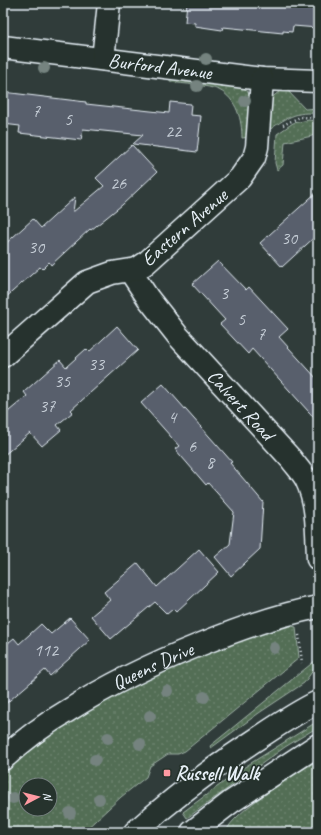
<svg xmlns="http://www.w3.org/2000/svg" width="321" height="835" font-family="Caveat,sans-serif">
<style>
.grass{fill:url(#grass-dots);stroke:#9eb0a6;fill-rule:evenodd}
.building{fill:#595e6c;stroke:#e8f1f8}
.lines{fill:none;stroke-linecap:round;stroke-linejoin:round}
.minor-casing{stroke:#e8f1f8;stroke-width:25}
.major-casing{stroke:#e8f1f8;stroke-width:25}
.path{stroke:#e8f1f8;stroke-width:2.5;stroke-dasharray:1 3;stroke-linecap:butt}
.minor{stroke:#26332d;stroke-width:22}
.major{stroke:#26332d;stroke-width:22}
.tree{fill:#74837f}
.poi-dot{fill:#ff9aa2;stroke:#26332d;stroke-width:1.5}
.labels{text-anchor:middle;stroke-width:3.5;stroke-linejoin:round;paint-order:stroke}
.number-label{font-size:18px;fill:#c4ccd5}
.street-label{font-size:20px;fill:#e8f1f8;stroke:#26332d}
.poi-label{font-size:20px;font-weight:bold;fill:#e8f1f8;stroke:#26332d;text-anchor:start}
</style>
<defs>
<pattern id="grass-dots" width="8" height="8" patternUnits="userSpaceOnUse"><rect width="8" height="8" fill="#536e55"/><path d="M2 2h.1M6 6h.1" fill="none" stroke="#6c836e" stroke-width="1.8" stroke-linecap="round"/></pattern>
</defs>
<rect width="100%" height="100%" fill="#303c3a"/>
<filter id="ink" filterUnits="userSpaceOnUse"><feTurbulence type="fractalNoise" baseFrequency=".025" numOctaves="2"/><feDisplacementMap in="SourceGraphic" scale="8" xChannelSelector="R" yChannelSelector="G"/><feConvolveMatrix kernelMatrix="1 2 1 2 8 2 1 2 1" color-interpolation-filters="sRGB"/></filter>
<g filter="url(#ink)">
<path class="grass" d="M170 77 242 86C257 96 251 121 250 137L242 138C242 120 237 99 219 90 208 85 183 84 170 82Z
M287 90 305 109 318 108V114C297 110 284 119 268 131L270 99 280 91Z
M309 120 318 122V131L312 136 285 142 283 165 277 170 275 163 277 134 293 123Z
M286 625 296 627 299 658 185 751 178 754H168L150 766 146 777 121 797 83 832H3V772C83 699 185 660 286 625ZM26 785H50V809H26Z
M316 660 314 669 304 683 259 713 211 748 210 746Z
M318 721V727L285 747 187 818 183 812 243 768Z
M318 760V832H226C231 813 299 771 318 760Z"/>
<path class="building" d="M187 3H318V28L293 26 292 32 283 31V33L223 27 222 30 195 26V23L185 22Z
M3 92 86 102V104L169 113 170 102 191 104 190 115 201 116 197 152 133 144 143 135 83 129 81 140 19 133 20 126 3 124Z
M132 145 157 172 122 205 91 230 90 229 51 265 49 262 42 269 40 267 3 300V246L33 219 41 228 75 197 73 212 104 186 96 178Z
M318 191V234L282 267 260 243Z
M218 261 246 290 249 287 288 329 279 337 318 380V422L252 349 248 354 220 324 225 320 192 284Z
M117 326 138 350 71 410 73 412 57 425 61 430 42 446 30 433 3 456V416L27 396 24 392 60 360 66 367 86 349 89 352Z
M163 384 232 462 230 463 263 502 260 549 231 576 215 557 230 544 234 512 208 483 206 485 175 449 179 446 141 403Z
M199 549 219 572 176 612 173 609 167 614 155 602 111 639 91 616 110 600 104 592 138 563 157 587Z
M70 618 90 640 50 676 45 670 3 706V647L14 638 19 644 41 624 51 634Z"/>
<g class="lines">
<g class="minor-casing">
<g id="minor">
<path d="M3 47 262 79 318 81"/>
<path d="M103 59 109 3"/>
<path id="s1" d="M130 271 148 298 178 336 291 459C296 466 302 472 306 479 318 503 317 534 318 559"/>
<path d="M3 356 87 282 112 273 137 269 146 263 240 178 254 158 257 147 262 79"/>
<path id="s2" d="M3 759C23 740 45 724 69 710 110 684 154 663 199 645 238 629 277 615 318 607"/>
</g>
</g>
<g class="major-casing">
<path id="major" d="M135 832C175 796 218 764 263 735 281 723 299 711 318 702
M192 832 231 802 318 745"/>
</g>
<path class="path" d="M283 125 300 117 318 118
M299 635 302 663"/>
<use href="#minor" class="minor"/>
<use href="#major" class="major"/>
</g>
<g class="tree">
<circle cx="206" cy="59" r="6"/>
<circle cx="44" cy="68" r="6"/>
<circle cx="197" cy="86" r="6"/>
<circle cx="245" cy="101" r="6"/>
<circle cx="274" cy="648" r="6"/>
<circle cx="167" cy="691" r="6"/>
<circle cx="204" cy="697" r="6"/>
<circle cx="150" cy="716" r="6"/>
<circle cx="108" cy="738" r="6"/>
<circle cx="140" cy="744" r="6"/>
<circle cx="95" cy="760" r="6"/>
<circle cx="13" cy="798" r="6"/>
<circle cx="99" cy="799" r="6"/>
<circle cx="70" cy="813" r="6"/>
</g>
</g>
<rect class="poi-dot" x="163" y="769" width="8" height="8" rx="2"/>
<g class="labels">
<g class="number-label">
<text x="36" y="117">7</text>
<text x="68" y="125">5</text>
<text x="173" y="137">22</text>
<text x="118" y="189">26</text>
<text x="289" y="244">30</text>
<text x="36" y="253">30</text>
<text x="224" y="299">3</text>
<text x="241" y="325">5</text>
<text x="261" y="340">7</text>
<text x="96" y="370">33</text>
<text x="62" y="387">35</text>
<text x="47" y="412">37</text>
<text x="172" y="423">4</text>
<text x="192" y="452">6</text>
<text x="210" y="468">8</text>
<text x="46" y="656">112</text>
</g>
<g class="street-label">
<text transform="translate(160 66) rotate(7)" y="7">Burford Avenue</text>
<text transform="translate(184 227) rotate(-41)" y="7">Eastern Avenue</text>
<text dy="7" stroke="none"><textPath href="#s1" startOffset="174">Calvert Road</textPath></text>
<text dy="7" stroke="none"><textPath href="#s2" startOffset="177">Queens Drive</textPath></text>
</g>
<g class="poi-label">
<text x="175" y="780">Russell Walk</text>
</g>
</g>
<rect width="321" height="835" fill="none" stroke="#26332d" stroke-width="16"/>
<rect x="8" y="8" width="305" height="819" fill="none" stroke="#e8f1f8" stroke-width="1.5" filter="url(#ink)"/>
<g transform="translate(38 797) rotate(83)"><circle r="19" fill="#26332d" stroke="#747f7e"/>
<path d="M0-3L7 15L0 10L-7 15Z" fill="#ff9aa2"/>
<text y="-6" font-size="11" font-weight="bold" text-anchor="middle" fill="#e8f1f8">N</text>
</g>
</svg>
